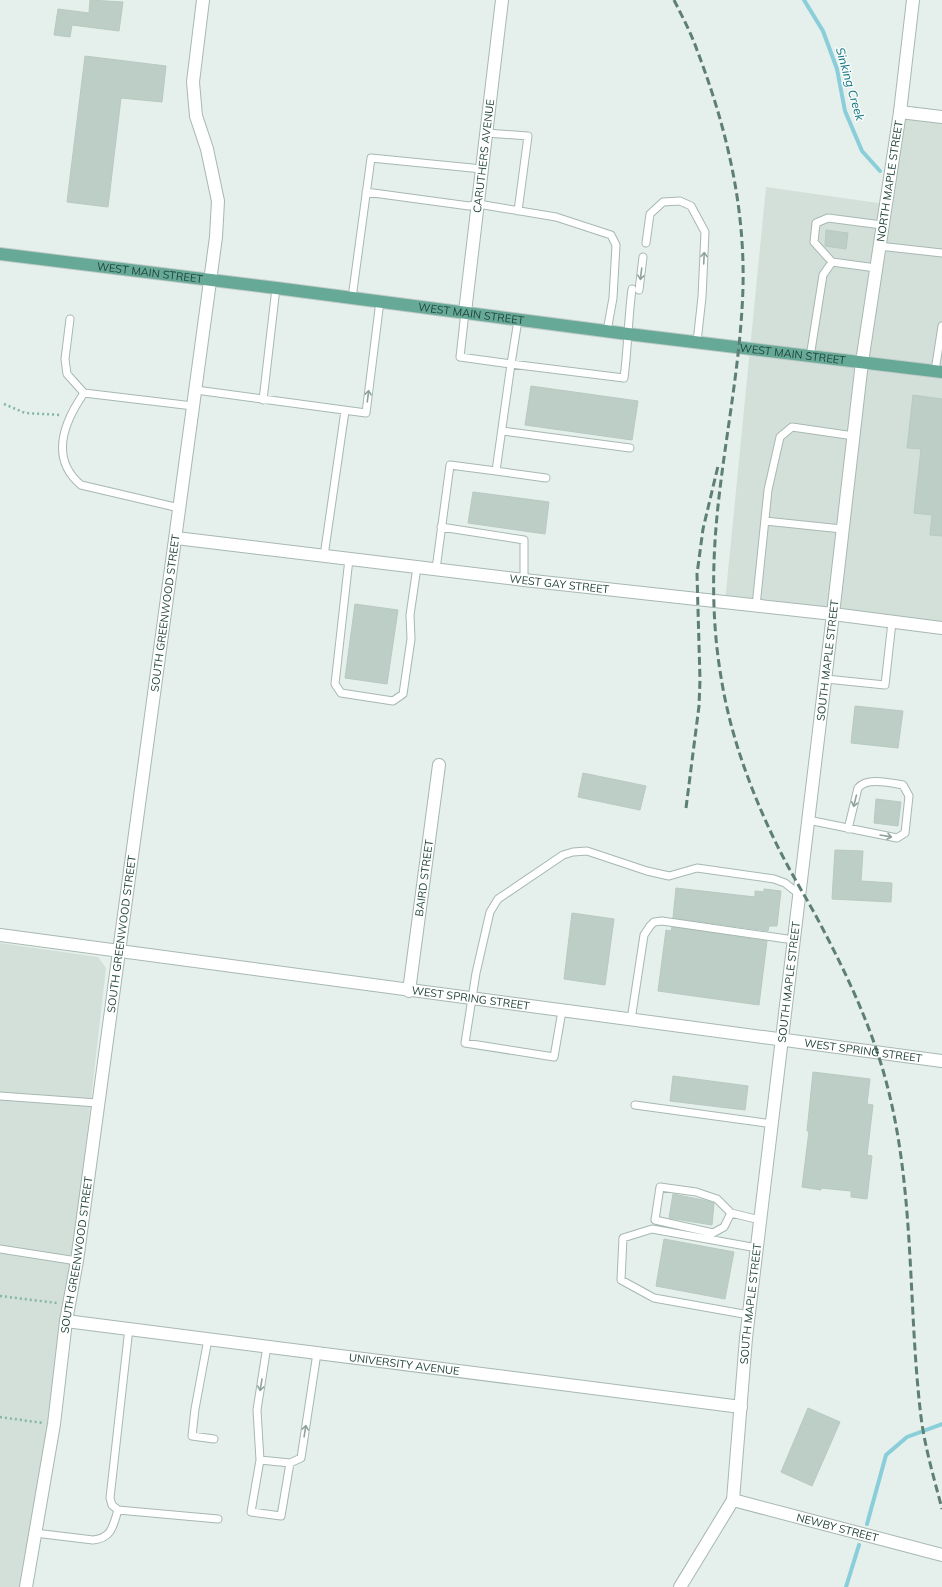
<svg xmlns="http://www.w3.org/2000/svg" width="942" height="1587" font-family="Mulish,sans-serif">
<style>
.built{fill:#d3e0da}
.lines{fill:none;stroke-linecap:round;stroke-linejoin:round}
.stream{stroke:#89ced8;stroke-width:4}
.building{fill:#bdcec6;stroke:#b7cac1}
.service-casing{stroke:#a7b8b2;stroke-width:9}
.minor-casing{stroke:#a7b8b2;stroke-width:14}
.tertiary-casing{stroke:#a7b8b2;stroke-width:14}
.primary-casing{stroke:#c1cbc8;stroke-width:14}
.path{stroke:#83b6a5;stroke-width:2.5;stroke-dasharray:2 3;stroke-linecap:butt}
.service{stroke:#fff;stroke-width:7}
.minor{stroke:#fff;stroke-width:12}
.tertiary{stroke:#fff;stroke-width:12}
.primary{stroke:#66a996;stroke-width:12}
.rail{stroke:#5d7f75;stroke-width:3;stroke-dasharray:8 4;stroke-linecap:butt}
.oneway{stroke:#90a29c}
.labels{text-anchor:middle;stroke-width:3;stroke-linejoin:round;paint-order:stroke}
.street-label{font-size:11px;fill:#22443a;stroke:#f6fbf9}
.water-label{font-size:12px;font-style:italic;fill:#167686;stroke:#f6fbf9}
</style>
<rect width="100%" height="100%" fill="#e5efeb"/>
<path class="built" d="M900 112 942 117V628L725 602 766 187 885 204Z
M0 943 98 957 106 968 54 1424 20 1587H0Z"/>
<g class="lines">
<path class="stream" d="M804 0 823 31 837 69 845 111 862 151 880 171
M867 1524 886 1455 907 1437 942 1424
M846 1587 859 1545"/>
</g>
<path class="building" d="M90 0 123 2 119 31 72 25 70 37 54 35 58 9 89 13Z
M85 56 166 66 162 102 121 98 108 207 67 202Z
M826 230 848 233 846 249 825 246Z
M531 386 638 401 632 440 525 425Z
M913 395 942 399V536L930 535 932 515 914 513 921 449 907 448Z
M473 492 549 502 545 534 468 523Z
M355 604 398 610 387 684 345 678Z
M855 706 903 711 898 748 851 743Z
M583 773 646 786 640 810 578 797Z
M876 799 901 802 898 826 874 823Z
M835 850 863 851 861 881 892 883 891 902 832 899Z
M676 888 755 897V891L764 892V889L781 891 777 926H769L768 931 673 918Z
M572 913 614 919 605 985 564 979Z
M672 927 767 941 759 1005 658 991 666 930 671 931Z
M813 1072 870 1079 867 1104 873 1105 867 1155 872 1156 867 1199 851 1197V1191L821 1188V1190L802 1187 809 1131H807Z
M673 1076 748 1086 745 1110 670 1101Z
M673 1194 703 1200 714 1203 712 1225 669 1218Z
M664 1239 734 1252 725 1299 656 1286Z
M808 1408 840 1422 812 1486 781 1472Z"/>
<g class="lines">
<g class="service-casing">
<path id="service" d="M486 133 528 136 518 211
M366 192 469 206 478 204 556 217 611 235 616 245 613 298 607 331
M646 243 650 214 663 202 680 201 691 206 705 232 702 297 697 342
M879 246 942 253
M832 262 814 242 816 223 828 218 882 225
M639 290 643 257
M352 298 371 158 482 169
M70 319 65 359 67 374 84 393 193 406
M518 320 511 364 624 378C628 348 628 319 632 289
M810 357 823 275 832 262 876 268
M935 371 942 326
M196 390 366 413 380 301
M84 393C64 422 49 458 81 485L179 508
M263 400 276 288
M503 431 630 448
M496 471 546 478
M765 521 842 529
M441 527 524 540V580
M324 556 345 411
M349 559 335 684 341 693 393 701 403 694 411 639 410 615 417 567
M436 569 450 465 496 471 511 364 460 357 465 312
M756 606 768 490 780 437 792 427 854 436
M826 679 885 685 892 622
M808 820 897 838 905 833 909 796 903 785C890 783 867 777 858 788L848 829
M562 1011 554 1057 465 1043 476 973 490 912 498 899 563 855 573 852 587 851 647 871 669 876 697 868 774 879 785 883 799 894
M631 1020 644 935 650 926 654 922 662 921 794 940
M0 1096 97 1103
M635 1105 773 1124
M731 1213 724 1227 713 1233 655 1220 660 1187 696 1192 717 1199 731 1213 760 1220
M0 1249 77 1261
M749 1315 654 1298 621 1280 623 1238 652 1229 757 1248
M129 1328 110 1498 112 1505 118 1510 218 1519
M208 1339 195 1409 192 1436 214 1439
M267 1346 257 1410 260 1460 251 1512 281 1516 290 1463
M260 1460 290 1463 301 1458 317 1353
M35 1533 93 1540C112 1538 113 1526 118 1510"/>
</g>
<g class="minor-casing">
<g id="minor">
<path d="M900 112 942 117"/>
<path id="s1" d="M465 312 502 0"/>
<path id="s2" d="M862 362 900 112 913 0"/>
<path id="s3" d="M176 538 524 580 833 614 942 628"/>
<path id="s4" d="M0 935 942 1061"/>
<path id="s5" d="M409 991 439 765"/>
<path id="s6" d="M66 1321 741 1407"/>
<path id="s7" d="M733 1500 942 1555"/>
<path id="s8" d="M26 1587 54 1424 66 1321 77 1261 216 237 218 201 207 149 196 116 193 82 203 0"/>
</g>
</g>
<g class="tertiary-casing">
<g id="tertiary">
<path id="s9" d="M680 1587 733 1500 746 1338 833 614 862 362"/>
</g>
</g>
<g class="primary-casing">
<g id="primary">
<path id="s10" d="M0 254 276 288 628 334 942 372"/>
</g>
</g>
<path class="path" d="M4 404 25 413 61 415
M0 1296 57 1303
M0 1417 43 1423"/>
<use href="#service" class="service"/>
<use href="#minor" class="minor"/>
<use href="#tertiary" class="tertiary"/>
<use href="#primary" class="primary"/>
<path class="rail" d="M674 0C682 16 691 33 697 50 726 126 745 205 743 287 741 358 727 427 719 497 712 557 711 618 721 677 730 734 750 789 775 841 787 866 802 891 816 916 842 965 866 1014 882 1067 916 1180 907 1301 921 1417 925 1448 934 1478 942 1509
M686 808 699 706 700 680 697 574 703 529 718 466"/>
</g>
<defs><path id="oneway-shaft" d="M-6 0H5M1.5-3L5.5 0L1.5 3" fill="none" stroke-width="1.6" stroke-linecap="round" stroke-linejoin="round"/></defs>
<g class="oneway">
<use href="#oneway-shaft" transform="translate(704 258) rotate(-87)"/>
<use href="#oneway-shaft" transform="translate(641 274) rotate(97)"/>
<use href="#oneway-shaft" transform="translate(368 396) rotate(-83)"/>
<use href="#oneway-shaft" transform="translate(855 801) rotate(104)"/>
<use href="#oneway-shaft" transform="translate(886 836) rotate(10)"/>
<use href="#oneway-shaft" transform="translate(261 1385) rotate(99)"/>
<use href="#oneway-shaft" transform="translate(305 1431) rotate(-81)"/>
</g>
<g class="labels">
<g class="street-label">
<text dy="4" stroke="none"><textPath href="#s1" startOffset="157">CARUTHERS AVENUE</textPath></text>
<text dy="4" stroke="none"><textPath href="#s2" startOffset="183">NORTH MAPLE STREET</textPath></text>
<text dy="4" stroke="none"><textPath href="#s10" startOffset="151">WEST MAIN STREET</textPath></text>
<text dy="4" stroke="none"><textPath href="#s10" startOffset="475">WEST MAIN STREET</textPath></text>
<text dy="4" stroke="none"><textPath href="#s10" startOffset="799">WEST MAIN STREET</textPath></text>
<text dy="4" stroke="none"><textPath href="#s3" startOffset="386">WEST GAY STREET</textPath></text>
<text dy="4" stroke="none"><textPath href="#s8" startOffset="984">SOUTH GREENWOOD STREET</textPath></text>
<text dy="4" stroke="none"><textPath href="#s9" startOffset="947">SOUTH MAPLE STREET</textPath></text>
<text dy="4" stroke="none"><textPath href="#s5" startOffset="114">BAIRD STREET</textPath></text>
<text dy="4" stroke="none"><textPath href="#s8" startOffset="660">SOUTH GREENWOOD STREET</textPath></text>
<text dy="4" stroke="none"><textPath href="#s9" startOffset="623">SOUTH MAPLE STREET</textPath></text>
<text dy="4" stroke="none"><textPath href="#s4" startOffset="475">WEST SPRING STREET</textPath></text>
<text dy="4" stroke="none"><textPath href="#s4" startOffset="871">WEST SPRING STREET</textPath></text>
<text dy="4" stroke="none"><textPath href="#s8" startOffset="336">SOUTH GREENWOOD STREET</textPath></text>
<text dy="4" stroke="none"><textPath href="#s9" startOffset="299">SOUTH MAPLE STREET</textPath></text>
<text dy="4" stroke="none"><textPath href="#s6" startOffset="341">UNIVERSITY AVENUE</textPath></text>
<text dy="4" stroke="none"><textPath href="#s7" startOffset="108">NEWBY STREET</textPath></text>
</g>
<g class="water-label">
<text transform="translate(850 84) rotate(74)" y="4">Sinking Creek</text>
</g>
</g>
</svg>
